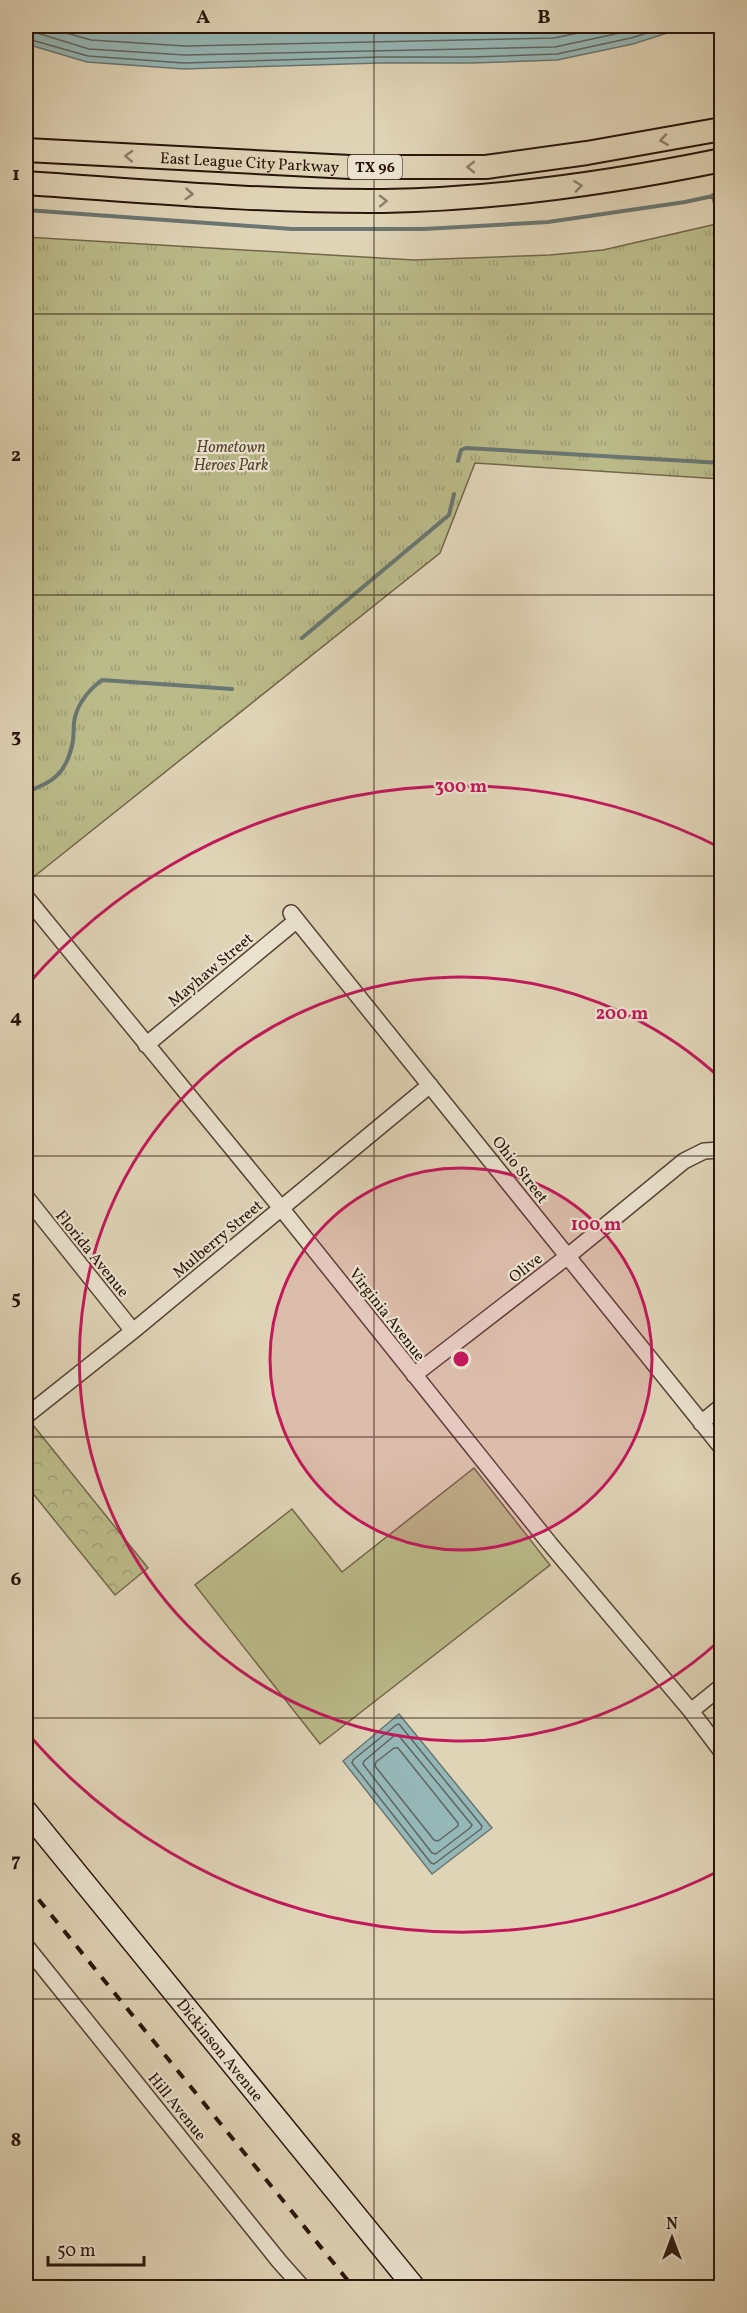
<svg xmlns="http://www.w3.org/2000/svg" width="747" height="2313" font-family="Vollkorn,serif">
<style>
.grass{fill:#bbba89;stroke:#726749;stroke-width:1.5}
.forest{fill:url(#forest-crowns);stroke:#726749;stroke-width:1.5}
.park{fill:url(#park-tufts);stroke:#726749;stroke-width:1.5}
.water{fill:#96b7b7;stroke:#6a7671;stroke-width:1.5}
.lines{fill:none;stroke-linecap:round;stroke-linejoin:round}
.shore{stroke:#5f6660;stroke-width:1.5}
.stream{stroke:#6a7671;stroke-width:4}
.street-casing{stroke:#564434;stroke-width:18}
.secondary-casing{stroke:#281409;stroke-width:24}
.primary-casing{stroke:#281409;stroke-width:26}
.street{stroke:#ebe3d0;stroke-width:15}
.secondary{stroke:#ebe3d0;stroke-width:21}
.primary{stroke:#e0d4b7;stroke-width:22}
.rail{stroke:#281409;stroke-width:4;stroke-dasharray:10 10;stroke-linecap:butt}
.oneway{stroke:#8d7e69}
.grid{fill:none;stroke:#281409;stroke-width:1.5;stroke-opacity:0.55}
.ring{fill:none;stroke:#c2185b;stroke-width:3}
.labels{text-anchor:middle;stroke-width:4.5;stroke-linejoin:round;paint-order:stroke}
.shield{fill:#ebe3d0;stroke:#625245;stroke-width:1.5}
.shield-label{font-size:15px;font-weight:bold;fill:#281409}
.street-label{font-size:16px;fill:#281409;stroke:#ebe3d0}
.park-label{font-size:16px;font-style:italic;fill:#54462f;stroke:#ebe3d0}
.centre{fill:#c2185b;stroke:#ebe3d0;stroke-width:3}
.ring-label{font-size:18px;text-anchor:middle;font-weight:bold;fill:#c2185b;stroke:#ebe3d0;stroke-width:4.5;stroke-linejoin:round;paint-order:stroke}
.neatline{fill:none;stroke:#281409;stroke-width:2}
.grid-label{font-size:20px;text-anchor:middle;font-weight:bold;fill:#281409}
</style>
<defs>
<pattern id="forest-crowns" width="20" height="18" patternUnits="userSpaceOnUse" patternTransform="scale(1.5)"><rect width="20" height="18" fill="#bbba89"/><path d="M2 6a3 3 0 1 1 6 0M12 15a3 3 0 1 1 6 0" fill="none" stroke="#a19f75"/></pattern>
<pattern id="park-tufts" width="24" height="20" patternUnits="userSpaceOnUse" patternTransform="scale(1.5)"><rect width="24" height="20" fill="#bbba89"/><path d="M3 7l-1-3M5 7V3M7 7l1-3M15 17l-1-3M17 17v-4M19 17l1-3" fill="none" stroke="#a19f75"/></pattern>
</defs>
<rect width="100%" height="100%" fill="#e0d4b7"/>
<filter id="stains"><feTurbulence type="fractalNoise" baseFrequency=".00333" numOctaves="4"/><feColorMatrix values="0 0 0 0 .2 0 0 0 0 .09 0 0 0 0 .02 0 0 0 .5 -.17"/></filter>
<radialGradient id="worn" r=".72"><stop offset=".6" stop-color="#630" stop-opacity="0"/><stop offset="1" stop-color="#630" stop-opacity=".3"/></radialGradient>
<path class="grass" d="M474 1468 550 1565 320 1744 195 1585 292 1509 342 1572Z"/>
<path class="forest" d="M33 1425 148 1568 115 1595 26 1485V1431Z"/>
<path class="park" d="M721 223V479L475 463 440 553 26 883V237L414 260 550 255 603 250Z"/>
<path class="water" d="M26 26H689L633 44 557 60 472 63H380L184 69 87 62 33 46 26 47Z
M399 1714 492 1828 432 1874 343 1761Z"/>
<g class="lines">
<path class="shore" d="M42 26 91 40 185 46 554 38 612 26
M26 33H37L89 49 185 55 555 47 629 31 646 26
M26 41H35L88 56 184 63 380 57H472L557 54 631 38 670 26
M399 1724 482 1826 481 1829 434 1864 431 1863 352 1763 353 1760 396 1725Z
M395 1735 399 1736 472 1825 470 1828 436 1854 432 1853 363 1764 364 1761Z
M394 1748H398L458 1823V1826L438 1841 434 1840 375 1766 376 1762Z"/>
<path class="stream" d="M713 195 718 218 722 220
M26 210 292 229H424L548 222 685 202 722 194
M458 461 461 450 466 448 722 463
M302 638 449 515 454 494
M26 792C55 782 67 772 73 741 74 733 73 725 75 717 79 702 90 689 102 680L232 689"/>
<g class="street-casing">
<path id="street" d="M26 897 281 1208 550 1544 691 1711 722 1752
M291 913 722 1448
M146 1045 297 920
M26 1197 133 1331
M414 1375 568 1256 684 1161 704 1151 722 1150
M26 1416 133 1331 430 1085
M701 1423 722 1406
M691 1711 722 1686
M26 1946 279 2261 303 2288"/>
</g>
<g class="secondary-casing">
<g id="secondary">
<path id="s1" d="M26 1811 415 2288"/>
</g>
</g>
<g class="primary-casing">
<g id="primary">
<path id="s2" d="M26 150 350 167H486L587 153 722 129"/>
<path d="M26 183C145 191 264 202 384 201 498 199 610 183 722 160"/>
</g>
</g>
<use href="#street" class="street"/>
<use href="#secondary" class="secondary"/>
<use href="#primary" class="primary"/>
<path class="rail" d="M26 1884 354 2288"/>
</g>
<defs><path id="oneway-chevron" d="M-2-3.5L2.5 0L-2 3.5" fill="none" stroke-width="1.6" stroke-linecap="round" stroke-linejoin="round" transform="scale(1.5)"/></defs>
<g class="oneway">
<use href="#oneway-chevron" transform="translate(664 140) rotate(171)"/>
<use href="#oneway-chevron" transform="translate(129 156) rotate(-177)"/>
<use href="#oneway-chevron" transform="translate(471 167) rotate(180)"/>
<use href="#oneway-chevron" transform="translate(578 186) rotate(-8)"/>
<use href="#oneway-chevron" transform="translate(189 194) rotate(4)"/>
<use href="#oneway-chevron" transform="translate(383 201) rotate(-1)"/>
</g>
<path class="grid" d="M374 26V2288M26 314H722M26 595H722M26 876H722M26 1156H722M26 1437H722M26 1718H722M26 1999H722"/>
<circle cx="461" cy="1359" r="191" fill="#c2185b" fill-opacity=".12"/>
<g class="ring">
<circle cx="461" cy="1359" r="191"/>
<path d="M719 1641A382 382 0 1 1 719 1077"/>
<path d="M721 1870A573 573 0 0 1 29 1735M29 983A573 573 0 0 1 721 848"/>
</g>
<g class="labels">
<rect class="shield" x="348" y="155" width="54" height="24" rx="4.5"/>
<g class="shield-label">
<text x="375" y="172">TX 96</text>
</g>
<g class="street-label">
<text dy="6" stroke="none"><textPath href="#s2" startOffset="224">East League City Parkway</textPath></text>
<text transform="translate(210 969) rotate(-40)" y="6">Mayhaw Street</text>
<text transform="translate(521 1169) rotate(52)" y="6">Ohio Street</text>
<text transform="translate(217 1238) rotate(-40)" y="6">Mulberry Street</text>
<text transform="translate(93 1253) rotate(51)" y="6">Florida Avenue</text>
<text transform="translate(525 1267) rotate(-38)" y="6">Olive</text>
<text transform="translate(388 1314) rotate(52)" y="6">Virginia Avenue</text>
<text dy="6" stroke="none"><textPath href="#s1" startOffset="308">Dickinson Avenue</textPath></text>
<text transform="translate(178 2106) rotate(51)" y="6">Hill Avenue</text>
</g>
<g class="park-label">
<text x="231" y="452">Hometown<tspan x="231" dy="18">Heroes Park</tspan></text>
</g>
</g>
<circle cx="461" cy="1359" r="9" class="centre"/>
<g class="ring-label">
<text x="461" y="792">300 m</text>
<text x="622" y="1019">200 m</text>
<text x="596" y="1230">100 m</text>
</g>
<rect width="747" height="2313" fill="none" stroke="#e0d4b7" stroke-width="66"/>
<g transform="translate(672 2238)" stroke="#ebe3d0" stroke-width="4.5" paint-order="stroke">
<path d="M0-4.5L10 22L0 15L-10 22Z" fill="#281409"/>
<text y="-9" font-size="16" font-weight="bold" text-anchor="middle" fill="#281409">N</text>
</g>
<path d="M48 2256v9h96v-9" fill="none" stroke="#281409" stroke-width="3"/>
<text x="57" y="2256" font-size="18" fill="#281409" stroke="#ebe3d0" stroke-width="4.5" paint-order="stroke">50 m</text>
<rect x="33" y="33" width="681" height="2247" class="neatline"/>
<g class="grid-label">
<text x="203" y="23">A</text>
<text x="544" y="23">B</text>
<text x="16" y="180">1</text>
<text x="16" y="461">2</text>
<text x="16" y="742">3</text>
<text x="16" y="1023">4</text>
<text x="16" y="1304">5</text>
<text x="16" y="1585">6</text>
<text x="16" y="1866">7</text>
<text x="16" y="2146">8</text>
</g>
<rect width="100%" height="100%" filter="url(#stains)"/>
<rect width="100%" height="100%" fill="url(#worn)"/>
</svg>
